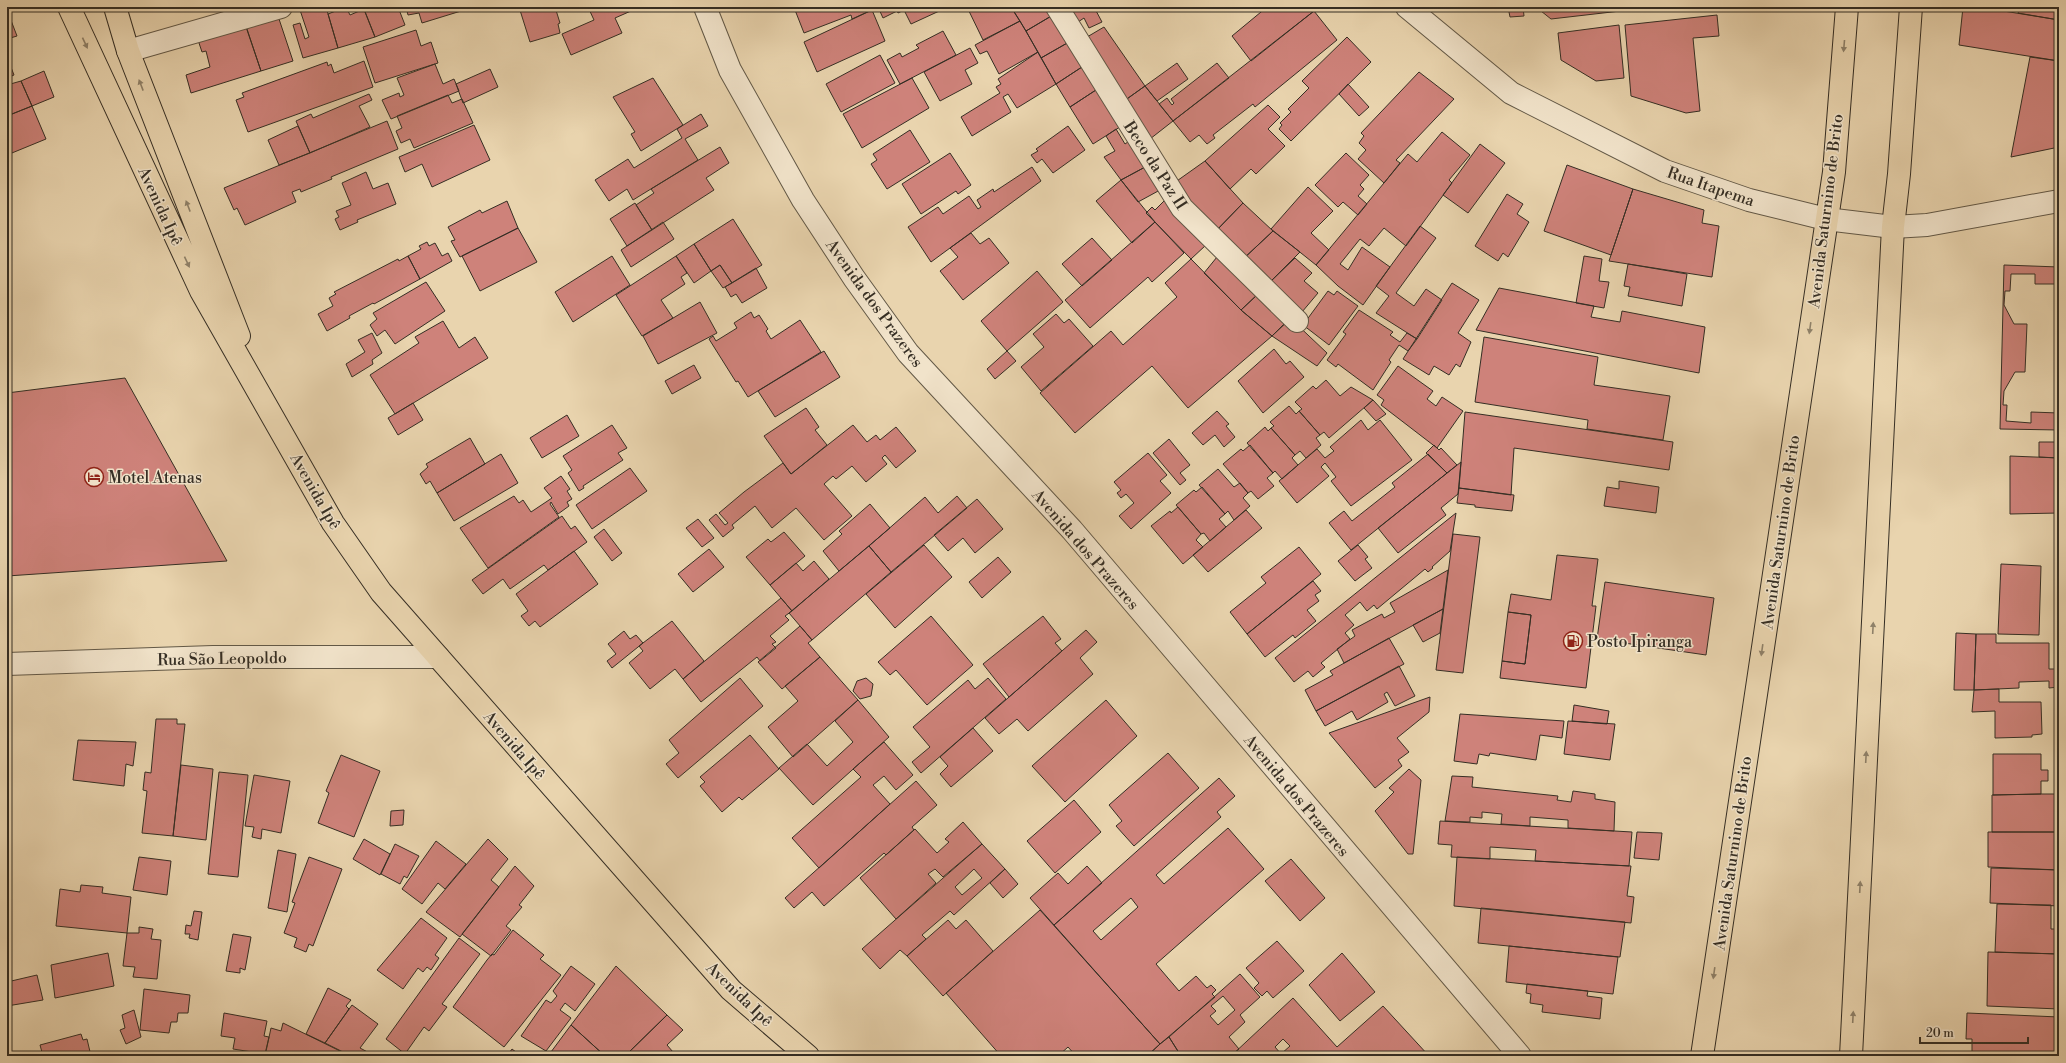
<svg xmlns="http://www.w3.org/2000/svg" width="2066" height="1063" font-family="'Libre Bodoni',serif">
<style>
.building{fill:#ce827a;stroke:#352e24;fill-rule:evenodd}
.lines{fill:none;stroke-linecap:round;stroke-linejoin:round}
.minor-casing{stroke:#625846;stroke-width:24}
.major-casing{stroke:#352e24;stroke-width:24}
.minor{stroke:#f1e3ca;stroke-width:22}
.major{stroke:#e9d4ae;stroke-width:22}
.oneway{fill:#8f8169}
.labels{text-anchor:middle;stroke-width:3;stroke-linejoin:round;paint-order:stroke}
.street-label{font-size:16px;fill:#352e24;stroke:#f1e3ca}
.poi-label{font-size:16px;fill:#352e24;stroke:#f1e3ca;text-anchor:start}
</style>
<rect width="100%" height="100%" fill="#e9d4ae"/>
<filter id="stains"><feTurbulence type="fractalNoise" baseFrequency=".005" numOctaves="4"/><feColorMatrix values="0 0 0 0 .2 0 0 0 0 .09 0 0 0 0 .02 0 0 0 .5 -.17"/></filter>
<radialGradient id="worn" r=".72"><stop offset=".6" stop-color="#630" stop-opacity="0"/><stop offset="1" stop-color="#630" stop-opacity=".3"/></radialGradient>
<path class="building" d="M299 7H326L338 48 303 58 293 25 300 23 305 39 309 37Z
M346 7 350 15 364 9 375 37 338 48 328 14Z
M363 7H398L405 25 375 37Z
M406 7H474L422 23 419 13 408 15Z
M519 7H555L560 23 558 24 560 33 530 42Z
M588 7H640L615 18 622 33 571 55 562 34 594 20Z
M800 7H876V8L852 19 851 15 804 33 795 10Z
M878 7H948L911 24 904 10 898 13 897 11 883 18Z
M967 7H1011L1020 21 983 40Z
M1011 7H1049L1053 15 1026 31Z
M1065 7H1094L1102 22 1089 28 1084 18 1075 24Z
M1267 7H1319L1251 61 1232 36Z
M1508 7H1523L1524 16 1510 17Z
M1536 7H1655L1551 19Z
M1963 7H1979L2059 20V61L1959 45Z
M2020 7H2059V20L2018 13Z
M7 10 17 36 7 39Z
M872 10 885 41 817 72 804 42Z
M1314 11 1337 40 1255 107 1253 104 1213 135 1215 138 1207 144 1199 135 1190 142 1173 121Z
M277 13 293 61 261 71 245 24Z
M1053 15 1069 42 1041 58 1026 31Z
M1717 15 1719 36 1693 38 1700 111 1686 113 1631 96 1625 25Z
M244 20 261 71 191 93 186 75 210 67 206 51 202 52 196 34Z
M1020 21 1038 52 999 74 987 51 980 54 975 45Z
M1619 25 1624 78 1596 81 1561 60 1558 33Z
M1104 27 1145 86 1124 101 1082 40Z
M416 30 421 46 431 42 438 63 375 83 363 47Z
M943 31 956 55 900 84 887 60 900 53 902 57 919 48 916 45Z
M1347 37 1371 62 1291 141 1279 129 1282 125 1280 123 1291 112 1288 109 1309 88 1302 81Z
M1069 42 1085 65 1056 84 1041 58Z
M970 48 978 63 965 70 972 84 940 101 924 72Z
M1038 52 1056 84 1017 108 1008 94 1003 97 1011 112 972 136 961 117 1000 93 996 87 1001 84 998 79Z
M880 55 895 83 841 112 826 84Z
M7 57 14 75 7 78Z
M2030 57 2059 61V147L2011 157Z
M364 61 373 87 248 132 236 100 244 97 242 93 327 62 328 66 331 64 334 73Z
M1177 63 1188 79 1157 101 1145 86Z
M1217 63 1229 78 1173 121 1159 104 1167 98 1172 105 1174 103 1171 99Z
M435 64 443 84 454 79 459 91 391 119 382 100 399 93 400 97 404 95 397 78Z
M1085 65 1099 88 1070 107 1056 84Z
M490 69 498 87 463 103 456 84Z
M44 71 54 97 32 106 21 81Z
M1419 72 1454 99 1396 160 1400 163 1384 183 1358 159 1366 150 1359 143 1364 136 1361 133Z
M653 78 683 125 641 151 631 134 635 132 613 97Z
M912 78 929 108 862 148 843 114Z
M21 81 32 106 7 116V85Z
M1348 84 1369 107 1359 116 1339 94Z
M1145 86 1173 121 1150 139 1124 101Z
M1099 88 1123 125 1093 144 1070 107Z
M369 94 372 100 359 106 370 127 310 153 296 121 311 114 313 118Z
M448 95 452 103 462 99 473 123 414 148 410 139 401 143 396 131 402 128 397 116Z
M1268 105 1280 117 1268 129 1285 146 1256 174 1251 169 1230 189 1205 161Z
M32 106 46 139 7 155V116Z
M701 114 708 126 685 139 698 160 633 200 627 189 609 201 595 180 628 159 634 168 682 138 677 129Z
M387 121 398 149 331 177 332 179 301 192 300 189 292 192 296 202 245 225 237 208 234 210 224 188Z
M474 125 490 160 432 187 422 164 405 172 399 157Z
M298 126 310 153 279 165 268 140Z
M1068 126 1085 150 1053 173 1042 159 1037 163 1031 155 1038 151 1036 149Z
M1116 129 1125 144 1132 139 1147 166 1121 180 1104 157 1115 151 1106 136Z
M910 130 930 162 887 189 871 164 877 160 873 154Z
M1442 132 1470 155 1449 180 1452 183 1406 246 1384 228 1369 246 1360 239 1340 264 1348 270 1362 247 1390 267 1363 305 1338 286 1316 265 1408 154 1417 162Z
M1480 144 1505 163 1468 213 1443 195Z
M720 147 729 163 706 178 714 190 652 230 636 205 654 193 651 189Z
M950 153 971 185 958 194 956 191 921 214 902 184Z
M1346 153 1369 175 1360 185 1364 189 1358 196 1367 204 1358 215 1343 202 1338 207 1315 185Z
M1205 161 1243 203 1214 233 1174 183Z
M1567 165 1633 189 1611 255 1544 231Z
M1147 166 1160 190 1138 202 1121 180Z
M1032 167 1041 181 931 262 908 227 938 207 943 214 969 196 978 209 981 207 977 200 993 189 994 192Z
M366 172 373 189 388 183 396 204 357 220 358 222 340 230 335 219 339 217 336 211 351 205 342 183Z
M1121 180 1155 222 1132 243 1096 201Z
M1308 187 1333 211 1311 233 1329 250 1316 265 1271 229Z
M1633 189 1704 210 1702 223 1719 226 1712 277 1609 261Z
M1507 194 1523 204 1517 214 1529 222 1508 257 1503 253 1498 261 1475 246Z
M1165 200 1206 245 1191 259 1146 213 1152 207 1155 210Z
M507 201 518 228 460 257 451 241 455 240 448 227 480 210 482 213Z
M635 203 652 230 627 246 610 219Z
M1243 203 1273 231 1241 261 1214 233Z
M733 219 762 265 732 283 720 265 711 271 694 244Z
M663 222 674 239 631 267 621 250Z
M1155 222 1184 253 1152 282 1148 277 1090 328 1065 300Z
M1420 226 1436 238 1396 293 1414 306 1426 289 1442 300 1417 339 1376 313 1389 296 1376 286Z
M518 228 537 262 480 291 462 256Z
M1273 231 1300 252 1265 287 1241 261Z
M971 233 980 244 989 238 1009 263 963 300 940 271 958 257 950 248Z
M1092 238 1112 260 1082 286 1062 264Z
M427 242 429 246 435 243 442 256 448 253 452 261 420 279 408 256 421 249 419 246Z
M694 244 711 271 694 283 676 256Z
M408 256 420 279 374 304 373 303 349 316 350 318 327 331 318 314 333 306 329 298 336 294 334 292 398 259 399 261Z
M612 256 630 285 573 322 555 292Z
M676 256 687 273 681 277 685 284 661 300 673 318 642 336 616 295Z
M1584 256 1602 259 1599 281 1609 282 1604 308 1576 303Z
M1217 257 1258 294 1241 310 1204 273Z
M1295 258 1312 273 1304 281 1318 293 1302 312 1265 287Z
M1191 259 1242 311 1272 336 1188 408 1152 366 1075 433 1040 393 1111 331 1123 345 1177 297 1165 283Z
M1628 264 1687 274 1682 306 1628 296 1630 287 1624 286Z
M720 265 732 283 723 288 711 271Z
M2004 265 2059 267V430L2000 429Z
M756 268 767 288 742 303 736 294 731 297 725 287Z
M1037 271 1063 302 1007 351 981 321Z
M2011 274H2035V284H2059V413L2031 412V423L2006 421 2007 405H2003L2004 391 2015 372H2025L2027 324H2014L2004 305 2005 291H2010Z
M426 282 445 311 395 344 385 330 377 336 370 325 377 319 373 313Z
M1452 283 1479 300 1458 333 1471 342 1460 367 1456 364 1449 375 1434 366 1429 375 1403 359Z
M1499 288 1594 306 1591 317 1620 322 1622 311 1705 327 1699 373 1476 330Z
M1328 291 1334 295 1337 291 1358 306 1329 345 1303 325Z
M1258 294 1288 321 1272 336 1241 310Z
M700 302 717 333 658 364 643 336Z
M1359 310 1393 332 1390 335 1400 342 1407 333 1417 339 1408 351 1399 345 1389 360 1391 362 1373 390 1338 364 1336 367 1327 360 1346 334 1343 332Z
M751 312 754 318 759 315 768 329 766 331 771 339 800 320 821 352 748 397 738 381 736 382 709 339 713 336 716 341 737 328 734 323Z
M1056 314 1064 323 1069 319 1093 346 1041 391 1021 367 1044 347 1033 334Z
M1290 318 1327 353 1317 366 1272 336Z
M443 321 459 348 475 337 488 358 395 414 370 375 419 343 415 337Z
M372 333 382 353 372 360 373 364 352 377 346 364 365 352 358 340Z
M1484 337 1598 357 1594 385 1670 396 1663 440 1587 429 1588 420 1475 402Z
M1274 349 1286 364 1290 361 1304 377 1263 413 1238 381Z
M824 351 840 377 775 417 758 391Z
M1007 351 1016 361 995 379 987 369Z
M694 365 701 378 672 394 665 381Z
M1398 366 1433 391 1427 399 1436 406 1442 397 1463 411 1437 448 1381 405 1384 400 1377 395Z
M125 378 227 561 7 576V393Z
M1326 380 1340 396 1351 387 1373 400 1329 438 1324 432 1320 435 1299 411 1302 409 1295 402 1313 386 1316 389Z
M1373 400 1386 414 1376 421 1364 408Z
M413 403 423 420 398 435 388 418Z
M1289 406 1296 414 1299 411 1320 435 1316 438 1321 445 1306 458 1300 451 1295 455 1271 428 1274 426 1270 422Z
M806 408 819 427 815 430 827 445 791 474 764 436Z
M1217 411 1229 424 1226 426 1235 437 1224 447 1215 435 1203 445 1192 433Z
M1465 412 1673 442 1669 470 1514 448 1511 495 1459 488Z
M567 415 579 436 542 458 530 438Z
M1361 420 1368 430 1380 420 1412 460 1351 506 1331 481 1336 477 1325 463 1321 467 1329 476 1297 503 1279 481 1317 449 1325 458 1334 451 1330 447Z
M612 425 627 448 618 453 623 460 583 486 584 488 579 491 568 473 572 470 563 456Z
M853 425 867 442 876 435 880 440 896 427 916 451 896 468 885 455 882 458 887 464 866 482 852 466 836 479 833 476 824 484 852 516 824 540 796 508 772 528 755 506 732 525 734 528 723 537 709 520 716 514 725 525 728 523 719 513 744 492 783 463 791 474Z
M1265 427 1268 431 1271 428 1295 455 1292 458 1298 465 1282 479 1275 471 1273 473 1247 443Z
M470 438 485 464 437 493 430 481 426 484 420 474 428 467 426 464Z
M1169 439 1190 465 1180 473 1186 480 1180 485 1153 453Z
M2039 442H2059V458L2039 457Z
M1250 445 1273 473 1267 478 1274 486 1258 499 1251 491 1248 493 1223 464 1241 449 1243 451Z
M1434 445 1439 450 1441 448 1457 465 1447 473 1426 453Z
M1148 453 1167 475 1160 481 1171 493 1131 529 1119 516 1134 503 1126 494 1121 498 1117 493 1121 490 1114 482Z
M501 454 518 483 454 521 437 493Z
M1428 454 1447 473 1351 550 1329 523 1344 511 1352 521 1395 487 1392 483Z
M2010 456 2059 458V513L2010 514Z
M1461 462 1458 494 1441 508 1446 515 1398 553 1378 528Z
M630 468 647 491 592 529 576 505Z
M1218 469 1234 487 1240 483 1248 493 1243 498 1250 506 1234 520 1228 511 1225 514 1199 485Z
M561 476 570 489 567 491 572 499 567 502 569 506 558 514 551 502 550 504 559 517 488 568 460 528 514 496 519 503 523 500 531 512 552 498 544 488Z
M1619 481 1659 487 1656 513 1604 506 1607 487 1619 489Z
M1202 487 1225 514 1219 519 1226 527 1210 541 1204 533 1201 534 1176 505 1194 490 1196 492Z
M1459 488 1514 495 1512 511 1475 507V505L1457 503Z
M957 496 967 508 891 572 869 546 925 497 938 513Z
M977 499 1003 529 975 553 963 538 948 551 934 535Z
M870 504 890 528 839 571 823 551 842 534 839 531Z
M1178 507 1201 534 1196 540 1203 547 1183 564 1151 526 1170 511 1171 513Z
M1246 510 1262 528 1208 572 1193 555Z
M1456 513 1450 551 1432 567 1433 568 1428 572 1425 569 1377 609 1374 605 1367 611 1360 602 1345 615 1354 625 1345 633 1350 639 1321 663 1325 667 1313 677 1308 671 1294 682 1275 658Z
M562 516 571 529 575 526 587 542 548 570 544 565 510 589 503 579 483 594 472 580Z
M698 519 714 538 702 547 686 528Z
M604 529 622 553 612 561 594 537Z
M784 532 805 556 770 585 746 557 768 539 771 542Z
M1453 534 1480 537 1463 673 1436 670Z
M924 545 952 577 895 628 866 594Z
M1358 545 1368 557 1365 559 1372 568 1355 581 1338 561Z
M869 546 891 572 812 640 789 613Z
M1299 547 1321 574 1247 634 1230 612 1266 583 1261 577Z
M709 549 724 567 693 592 678 574Z
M574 551 598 584 540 627 535 621 529 626 521 616 528 611 516 594Z
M1557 555 1598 559 1592 606H1596L1586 688 1500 678 1502 661 1525 664 1531 615 1508 612 1511 594 1551 600Z
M998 557 1011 572 982 598 969 582Z
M814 561 829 579 792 611 770 585 796 563 803 571Z
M2001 564 2041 566 2039 635 1998 634Z
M1448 570 1443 609 1344 663 1337 649 1355 636 1352 630 1382 614 1384 618 1395 612 1390 603Z
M1313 581 1321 591 1315 595 1319 601 1307 610 1316 621 1295 638 1293 635 1265 657 1247 634Z
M1605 582 1714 598 1706 655 1597 639Z
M781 598 792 611 785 616 789 620 770 636 776 642 772 644 776 648 760 661 757 657 701 702 683 679Z
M1443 609 1440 633 1423 642 1413 625Z
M1508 612 1531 615 1525 664 1502 661Z
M931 616 973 665 927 705 896 670 890 675 878 662Z
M1043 616 1061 639 1055 643 1062 651 1009 697 983 664Z
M672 621 704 661 683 679 675 669 650 689 629 663 643 651 639 646Z
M800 626 812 640 808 643 820 657 782 689 758 662Z
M1086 630 1097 642 1080 658 1093 674 1028 731 1017 719 999 734 985 718Z
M624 631 630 639 636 635 643 643 612 668 607 661 616 654 608 644Z
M1956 633 1976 634 1974 690H1954Z
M1976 634H1996V643H2049V669H2059V687L2049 688V681L2019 682V688L1974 690Z
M1389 638 1404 664 1316 711 1305 690 1333 675 1330 671Z
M820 657 858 700 793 757 768 727 798 701 785 686Z
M1399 666 1415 696 1395 706 1387 692 1384 694 1388 702 1357 720 1352 711 1325 726 1316 711Z
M740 678 763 706 678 778 666 764 679 753 669 740Z
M866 678 873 684 871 696 860 699 853 691 857 681Z
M988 678 1006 699 921 773 912 762 930 747 913 727 968 680 975 689Z
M1999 689V702H2041L2042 734 2032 735V737L1995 738V711L1972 712 1974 690Z
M1430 697 1429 712 1397 738 1409 752 1398 760 1402 766 1375 788 1329 733Z
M858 700 889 737 813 805 779 768 807 744 827 766 853 742 835 721Z
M1106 700 1137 736 1065 802 1032 766Z
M1574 705 1609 711 1607 724 1572 721Z
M1460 714 1564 721 1562 738 1540 735 1536 760 1490 753 1489 756 1479 754 1477 764 1454 761Z
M156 719H177V724H185L173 836 142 833 147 791 143 790 145 772 151 773Z
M1568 721 1615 724 1610 760 1564 754Z
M973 728 993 751 951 787 940 774 948 766 940 757Z
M750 735 779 769 742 800 739 797 722 812 700 786 705 782 700 777Z
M78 740 136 742 133 766 126 764 124 786 73 780Z
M884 742 913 775 896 790 884 776 873 785 890 804 819 868 792 838 861 777 853 769Z
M1168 753 1199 788 1134 846 1116 826 1122 821 1109 805Z
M1993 754H2041V770H2048V781H2041V794L1993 795Z
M341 755 380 771 354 837 318 823 329 793 326 791Z
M181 765 213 769 206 840 173 836Z
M1409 769 1421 780 1413 854H1408L1375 811 1394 792 1389 788Z
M219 772 248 775 238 877 208 874Z
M254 775 290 781 281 833 262 829 261 839 252 837 254 827 245 826Z
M1452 776 1473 777 1472 787 1558 796 1557 800 1571 802 1573 791 1595 794V799L1615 802 1614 831 1568 828V820L1530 817V826L1501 824 1502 814 1482 812V818L1470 817V822L1445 821Z
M1219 778 1235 796 1217 812 1221 817 1156 875 1164 884 1228 828 1264 869 1156 964 1179 991 1196 976 1207 988 1211 985 1216 990 1212 994 1215 997 1160 1044 1054 925ZM1131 898 1138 907 1101 940 1093 931Z
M916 781 937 805 912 827 914 830 886 855 884 853 824 906 812 892 794 908 785 898Z
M2041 794H2059V832H1992V795Z
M1074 800 1101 832 1055 873 1027 841Z
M404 810 403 825 390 826 391 811Z
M1440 821 1632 832 1629 866 1535 861 1536 850 1490 847V859L1451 857 1452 845 1438 844Z
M963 822 982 844 943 877 935 869 928 874 936 883 896 919 860 878 915 829 937 853 949 842 945 839Z
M1637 832 1662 833 1659 860 1634 858Z
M1988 832H2059V870L1988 867Z
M364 839 390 854 380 875 353 859Z
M488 839 508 859 491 880 499 887 460 937 426 912Z
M436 841 466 864 445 889 438 883 422 904 402 889Z
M395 844 419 856 407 878 404 876 400 884 381 874Z
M982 844 1005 869 954 915 950 911 922 935 926 939 907 956 900 950 880 969 862 949ZM974 869 982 878 962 895 955 887Z
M278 850 296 854 287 912 268 908Z
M139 857 171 861 167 895 133 890Z
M309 857 342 869 313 946 309 944 306 952 294 947 297 938 284 933 295 903 292 902Z
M1457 857 1631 866 1627 896 1634 897 1631 923 1454 906Z
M1291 859 1325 898 1300 921 1265 881Z
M515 866 534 886 519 905 522 907 506 926 511 930 491 956 462 934Z
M1087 866 1102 883 1054 925 1030 898 1058 873 1068 884Z
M1991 868 2059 870V906L1990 903Z
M1005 869 1018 884 1003 898 990 883Z
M81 885 103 887 102 893 131 897 127 933 56 926 60 889 80 892Z
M1997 904 2051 905V929H2059V954L1995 952Z
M1481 908 1625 922 1620 957 1478 943Z
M1040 910 1160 1044 1147 1056H1076L1068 1047 1058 1056H1001L946 993Z
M194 911 202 912 198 940 189 938 190 934H185L186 925 191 926Z
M421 918 447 938 435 955 439 958 431 970 427 967 423 972 418 968 403 989 377 970Z
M948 920 956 929 966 920 993 951 943 996 907 956Z
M139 927 153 929 151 939 161 940 157 979 133 977 135 967 123 966 127 933H139Z
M513 930 544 955 540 959 561 975 504 1047 453 1007 487 960 492 954 494 955Z
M233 934 251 937 245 970 240 968V973L226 971Z
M459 938 480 954 442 1004 447 1007 429 1031 424 1027 405 1054 386 1039Z
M1277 941 1304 971 1273 998 1267 991 1262 996 1254 988 1259 983 1246 968Z
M1509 946 1618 957 1613 994 1506 982Z
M1988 952 2059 954V1009L1987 1006Z
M108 953 114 986 55 998 51 965Z
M1342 953 1375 992 1340 1021 1309 985Z
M571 966 595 984 575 1011 565 1003 560 1010 571 1018 546 1051 521 1036 546 1000 551 1003 557 996 553 991Z
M616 966 667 1015 625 1056H605L571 1025Z
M1240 974 1260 997 1240 1015 1245 1022 1229 1037 1239 1049 1231 1056H1181L1169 1037ZM1223 996 1235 1010 1218 1025 1210 1016 1216 1011 1211 1006Z
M37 975 43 1000 7 1006V982Z
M1527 984 1588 991 1587 996 1602 998 1600 1019 1542 1012 1543 1005 1530 1003 1531 994 1526 993Z
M328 988 351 1000 346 1006 349 1009 325 1043 306 1034Z
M144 989 190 995 188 1013H178L177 1022H171L169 1033 140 1030Z
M1293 998 1337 1047 1383 1006 1429 1056H1231ZM1283 1039 1290 1046 1281 1054 1275 1047Z
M352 1005 378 1024 360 1048 375 1056H351L325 1043Z
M134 1010 141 1037 126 1044 120 1030 125 1028 122 1015Z
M224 1013 267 1021 264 1036 269 1037 265 1054 233 1049 235 1038 221 1036Z
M1967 1013 2059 1017V1041L2054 1056H1972V1039H1966Z
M667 1015 683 1030 667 1045 673 1052 669 1056H625Z
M283 1023 340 1051 338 1056H265L271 1028 281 1031Z
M571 1025 605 1056H548Z
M81 1034 83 1040 87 1039 91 1056H43L40 1045Z
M1169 1037 1181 1056H1147L1160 1044Z
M512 1049 521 1056H507Z"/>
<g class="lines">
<g class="minor-casing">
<path id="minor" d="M705 7 730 70 803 200 854 278 908 353 1072 530 1520 1056
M1057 7 1182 208 1297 321
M1407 7 1511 93 1665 171 1749 200 1826 219 1893 227 1927 225 2059 201
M128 51 281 7
M7 664 213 657H438"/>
</g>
<g class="major-casing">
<path id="major" d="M69 7 201 291 333 523 381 592 731 990 808 1056
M115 7 128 51 239 336
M1702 1056 1834 172 1847 7
M1851 1056 1893 227 1899 174 1911 7"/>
</g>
<use href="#minor" class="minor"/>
<use href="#major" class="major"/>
</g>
<defs><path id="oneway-solid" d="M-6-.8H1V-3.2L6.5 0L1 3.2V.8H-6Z"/></defs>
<g class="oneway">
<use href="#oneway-solid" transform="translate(85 43) rotate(65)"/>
<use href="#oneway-solid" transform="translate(1844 46) rotate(95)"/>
<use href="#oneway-solid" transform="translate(141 85) rotate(-111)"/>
<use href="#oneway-solid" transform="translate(188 206) rotate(-111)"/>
<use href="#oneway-solid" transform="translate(187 262) rotate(65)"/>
<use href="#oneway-solid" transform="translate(1810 328) rotate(98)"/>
<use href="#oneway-solid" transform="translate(1873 628) rotate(-87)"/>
<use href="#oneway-solid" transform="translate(1762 650) rotate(98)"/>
<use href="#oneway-solid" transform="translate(1866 757) rotate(-87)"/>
<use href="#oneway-solid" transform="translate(1860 887) rotate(-87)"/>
<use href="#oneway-solid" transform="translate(1714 973) rotate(98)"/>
<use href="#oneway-solid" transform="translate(1853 1017) rotate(-87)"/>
</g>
<defs>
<g id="hotel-ring" transform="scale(1)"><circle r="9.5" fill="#f1e3ca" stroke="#8f2418" stroke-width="1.5"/><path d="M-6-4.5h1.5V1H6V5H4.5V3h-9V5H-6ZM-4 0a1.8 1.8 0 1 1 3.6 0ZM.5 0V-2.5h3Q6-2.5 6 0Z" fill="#8f2418"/></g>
<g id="fuel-ring" transform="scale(1)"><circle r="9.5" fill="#f1e3ca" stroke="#8f2418" stroke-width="1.5"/><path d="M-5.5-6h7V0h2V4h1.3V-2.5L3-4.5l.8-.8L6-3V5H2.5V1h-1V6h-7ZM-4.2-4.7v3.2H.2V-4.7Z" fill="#8f2418"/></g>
</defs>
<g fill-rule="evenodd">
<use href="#hotel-ring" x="94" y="477"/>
<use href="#fuel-ring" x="1573" y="641"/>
</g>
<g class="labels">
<g class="street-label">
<text transform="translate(1156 165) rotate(57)" y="6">Beco da Paz II</text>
<text transform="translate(1711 186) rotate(19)" y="6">Rua Itapema</text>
<text transform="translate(161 206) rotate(65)" y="6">Avenida Ipê</text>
<text transform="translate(1825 211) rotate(-83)" y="6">Avenida Saturnino de Brito</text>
<text transform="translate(875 303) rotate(54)" y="6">Avenida dos Prazeres</text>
<text transform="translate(316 491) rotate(60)" y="6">Avenida Ipê</text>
<text transform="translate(1780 532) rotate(-82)" y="6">Avenida Saturnino de Brito</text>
<text transform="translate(1086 549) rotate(49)" y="6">Avenida dos Prazeres</text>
<text transform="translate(222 658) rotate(-1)" y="6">Rua São Leopoldo</text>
<text transform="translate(515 745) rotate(49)" y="6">Avenida Ipê</text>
<text transform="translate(1297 795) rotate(50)" y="6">Avenida dos Prazeres</text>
<text transform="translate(1732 853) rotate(-82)" y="6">Avenida Saturnino de Brito</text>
<text transform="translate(740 994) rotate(44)" y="6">Avenida Ipê</text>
</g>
<g class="poi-label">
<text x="108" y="483">Motel Atenas</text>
<text x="1587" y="647">Posto Ipiranga</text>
</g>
</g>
<rect width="2066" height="1063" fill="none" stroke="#e9d4ae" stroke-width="24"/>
<rect x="8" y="8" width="2050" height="1047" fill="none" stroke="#352e24" stroke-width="2"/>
<rect x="12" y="12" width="2042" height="1039" fill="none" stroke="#352e24"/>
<path d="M1920 1037v6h108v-6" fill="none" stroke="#352e24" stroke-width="2"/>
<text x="1926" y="1037" font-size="12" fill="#352e24" stroke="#f1e3ca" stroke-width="3" paint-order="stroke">20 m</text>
<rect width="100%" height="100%" filter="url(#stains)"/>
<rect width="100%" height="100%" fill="url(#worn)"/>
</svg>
